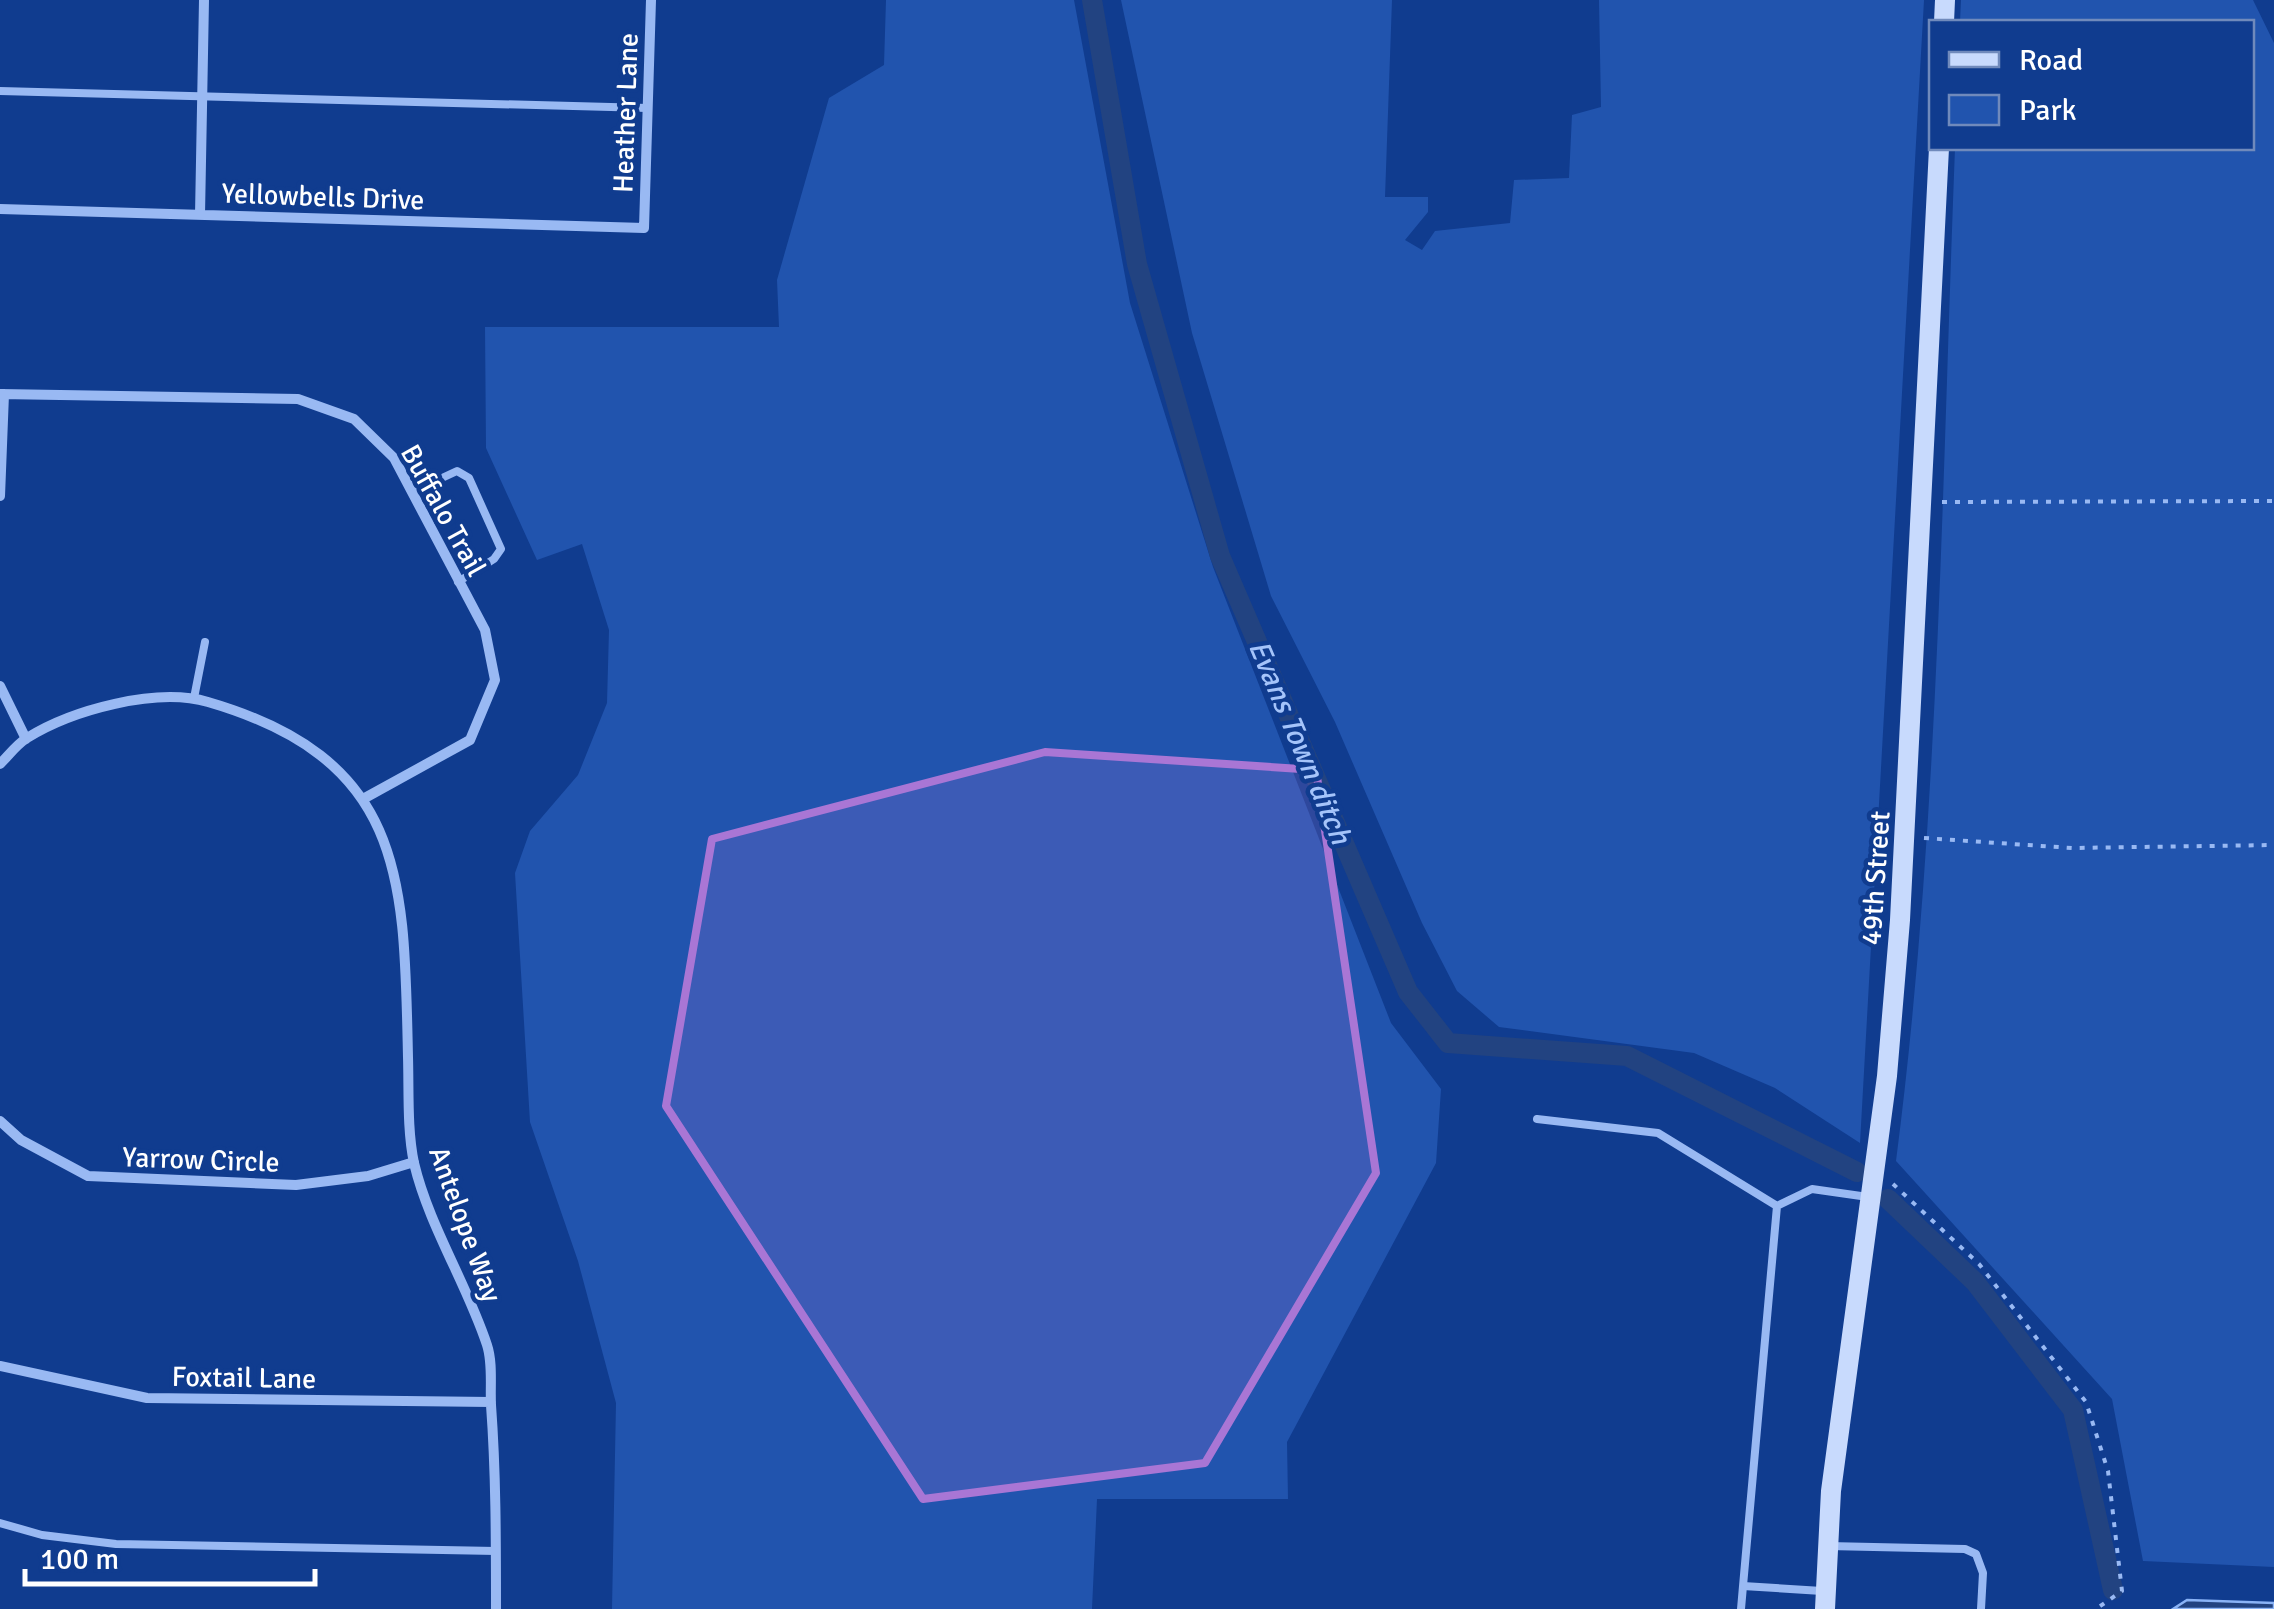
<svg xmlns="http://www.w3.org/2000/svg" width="2274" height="1609" font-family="Signika,sans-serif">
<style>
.green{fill:#2154ae}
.water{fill:#224381;stroke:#8ab3f6;stroke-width:2.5}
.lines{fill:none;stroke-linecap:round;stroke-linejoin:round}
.canal{stroke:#224381;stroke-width:20}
.path{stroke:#99b9f3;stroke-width:4;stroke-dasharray:5 8;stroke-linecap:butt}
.lane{stroke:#99b9f3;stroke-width:8}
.street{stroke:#99b9f3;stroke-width:10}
.secondary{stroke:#c8dafd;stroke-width:20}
.marked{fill:#a976d5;fill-opacity:0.2;stroke:#a976d5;stroke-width:8;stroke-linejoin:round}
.labels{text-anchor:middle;stroke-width:9;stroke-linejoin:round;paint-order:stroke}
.street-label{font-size:28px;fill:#fff;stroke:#103c8f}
.water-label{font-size:30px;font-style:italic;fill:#a5c4fa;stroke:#103c8f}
</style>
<rect width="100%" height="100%" fill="#103c8f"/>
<path class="green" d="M886 0H1074L1130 303 1213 567 1391 1023 1441 1089 1436 1163 1287 1442 1288 1499H1097L1092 1609H612L616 1403 578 1261 530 1122 515 873 530 831 578 775 607 703 609 630 582 544 537 560 486 448 485 327H779L777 280 829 98 884 65Z
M1121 0H1392L1385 197H1428V212L1405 240 1422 250 1435 231 1510 223 1514 180 1569 178 1572 115 1601 107 1599 0H1924L1860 1143 1775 1088 1694 1053 1499 1027 1457 991 1422 923 1335 722 1271 596 1192 333Z
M1961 0H2253L2274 43V1567L2143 1561 2112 1399 1896 1161C1939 829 1942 483 1955 148H2252V22H1960Z"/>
<path class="water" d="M2187 1600 2274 1603V1609H2173Z"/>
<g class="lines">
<path class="canal" d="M1092 0 1137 264 1220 556 1408 992 1448 1043 1627 1056 1857 1172
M1888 1199 1975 1282 2073 1410 2113 1590"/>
<path class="path" d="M1942 502 2274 501
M1924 838 2072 848 2274 845
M1893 1184 1979 1264 2086 1402 2108 1471 2122 1591 2096 1609"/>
<path class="lane" d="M0 91 648 108
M412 492 457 471 469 478 501 549 494 559 458 582
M194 698 205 642
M1537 1119 1658 1133 1777 1206 1743 1586 1822 1591
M1777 1206 1812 1189 1868 1197
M0 1523 42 1535 116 1544 496 1551
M1828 1546 1965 1549 1976 1554 1983 1573 1981 1609
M1741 1609 1743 1586"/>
<path class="street" d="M0 209 644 228 651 0
M200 215 204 0
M0 394 298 399 354 419 394 458 485 630 495 680 470 740 363 799
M0 496 4 394
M0 686 26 739
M0 764C8 756 17 744 27 738 72 710 156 687 208 702 407 760 404 880 408 1057 409 1091 407 1130 414 1163 429 1226 467 1284 487 1345 493 1363 490 1386 491 1405 496 1473 496 1541 496 1609
M0 1121 21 1140 88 1176 296 1185 368 1176 414 1162
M0 1366 147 1398 491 1402"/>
<path class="secondary" d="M1944 22 1945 0
M1825 1609 1831 1491 1887 1076 1900 920 1939 148"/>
</g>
<path class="marked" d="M1045 752 1316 770 1376 1173 1205 1463 923 1499 666 1106 712 839Z"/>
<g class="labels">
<g class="street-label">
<text transform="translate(625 113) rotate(-88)" y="10">Heather Lane</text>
<text transform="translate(323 196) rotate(2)" y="10">Yellowbells Drive</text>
<text transform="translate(444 510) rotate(61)" y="10">Buffalo Trail</text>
<text transform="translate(1875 878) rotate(-86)" y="10">49th Street</text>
<text transform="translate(201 1159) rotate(2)" y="10">Yarrow Circle</text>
<text transform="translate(466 1224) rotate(70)" y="10">Antelope Way</text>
<text transform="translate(244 1377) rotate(1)" y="10">Foxtail Lane</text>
</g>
<g class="water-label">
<text transform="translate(1300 742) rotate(67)" y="10">Evans Town ditch</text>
</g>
</g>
<rect x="1929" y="20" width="325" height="130" fill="#103c8f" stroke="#708abc" stroke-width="2.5"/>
<rect x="1949" y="52" width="50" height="15" fill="#c8dafd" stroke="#708abc" stroke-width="2.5"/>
<text x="2019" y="70" font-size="30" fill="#ffffff">Road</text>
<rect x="1949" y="95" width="50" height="30" fill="#2154ae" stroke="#708abc" stroke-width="2.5"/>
<text x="2019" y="120" font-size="30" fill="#ffffff">Park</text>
<path d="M25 1569v15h290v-15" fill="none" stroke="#ffffff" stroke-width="5"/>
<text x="40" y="1569" font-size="30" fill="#ffffff" stroke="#103c8f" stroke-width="8" paint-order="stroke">100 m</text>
</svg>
